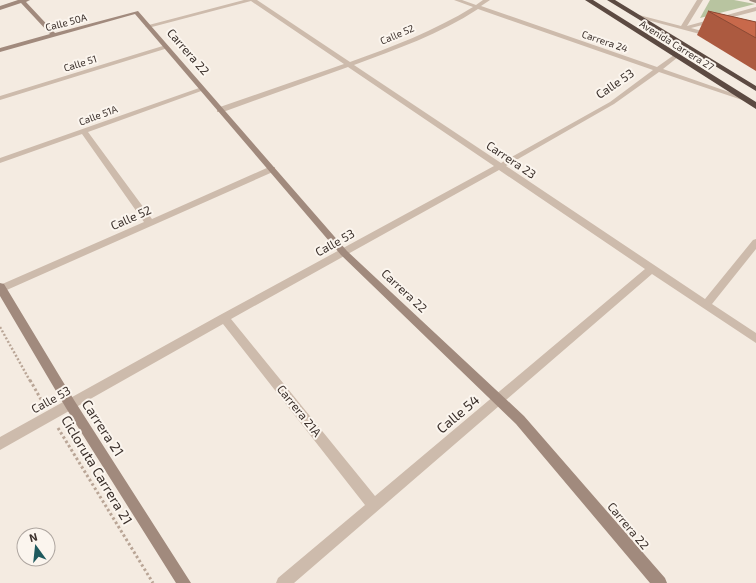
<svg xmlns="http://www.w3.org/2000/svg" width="756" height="583" font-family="'Exo 2',sans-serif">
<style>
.green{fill:#b8c4a0}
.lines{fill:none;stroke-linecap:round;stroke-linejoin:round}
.path-far1{stroke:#b9a596;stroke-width:2.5;stroke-dasharray:2 2;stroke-linecap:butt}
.path{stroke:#b9a596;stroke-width:3;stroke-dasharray:2.5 2.5;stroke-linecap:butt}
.street{fill:#cdbbac;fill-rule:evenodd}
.secondary{fill:#a18a7d;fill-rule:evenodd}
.highway{fill:#5c4a42;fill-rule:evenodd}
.wall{fill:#ac5a40}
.building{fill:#c8694b;stroke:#8c4a34}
.labels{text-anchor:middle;stroke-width:4;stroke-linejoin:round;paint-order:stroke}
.far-street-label{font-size:10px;fill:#3b302b;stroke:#fbf5ee}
.street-label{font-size:12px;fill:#3b302b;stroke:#fbf5ee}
.near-street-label{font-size:14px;fill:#3b302b;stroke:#fbf5ee}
</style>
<rect width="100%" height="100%" fill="#f4ebe1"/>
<path class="green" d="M710 0H734L755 4 700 18Z"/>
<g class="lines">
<path class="path-far1" d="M0 327 30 381"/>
<path class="path" d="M30 380 43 403
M58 428 153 583"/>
<path class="street" d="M244 0H257L350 62C392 47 434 31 473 7L454 0H462L476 5 483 0H490L481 6 657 67 674 55H678V57L663 69 749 99V101H745L659 72 614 104 506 166 705 299 753 240 756 239V249L712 304 756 333V343L652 274 294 583H276L278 578 365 505 223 324 0 450V437L220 315 494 166 348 67 223 112H217V108L344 64 251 1 148 28 145 26ZM478 9 653 70 610 102 501 163 354 65C397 49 440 34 478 9ZM499 170 645 269 375 496 231 319Z
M697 0H703L687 26 756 7V11L691 28 713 34V36L711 37 636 17 639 15 681 26Z
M166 45 168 46V48L0 100V96Z
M202 87 204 88V90L88 132 152 219 269 167H275V171L0 293V285L144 222 82 134 0 163V158Z"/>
<path class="secondary" d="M18 0H30L26 2 55 33 138 11 347 251 524 416 665 578 667 583H650L516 424 341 255 135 14 0 52V48L50 34 21 3 0 10V6Z
M749 0H756V3L750 1Z
M0 283 4 284 74 400 191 583H176L66 408 0 296Z"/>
<path class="highway" d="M585 0H593L756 102V109Z
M607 0H615L756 86V91Z"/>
</g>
<path class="wall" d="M708 11 756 22V71L697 35Z"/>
<path class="building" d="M708 11 756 22V38Z"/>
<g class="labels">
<g class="far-street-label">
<text transform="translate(66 22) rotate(-15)" y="4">Calle 50A</text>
<text transform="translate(397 34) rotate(-23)" y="4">Calle 52</text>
<text transform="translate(605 41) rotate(19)" y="4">Carrera 24</text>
<text transform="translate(677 45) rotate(32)" y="4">Avenida Carrera 27</text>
<text transform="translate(80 63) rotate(-17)" y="4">Calle 51</text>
<text transform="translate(98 115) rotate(-20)" y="4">Calle 51A</text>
</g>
<g class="street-label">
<text transform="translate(188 52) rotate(49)" y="4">Carrera 22</text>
<text transform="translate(615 84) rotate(-34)" y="4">Calle 53</text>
<text transform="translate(511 160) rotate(34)" y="4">Carrera 23</text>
<text transform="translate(131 218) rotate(-24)" y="4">Calle 52</text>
<text transform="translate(335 243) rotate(-29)" y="4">Calle 53</text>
<text transform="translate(404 291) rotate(43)" y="4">Carrera 22</text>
<text transform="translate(51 400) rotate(-29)" y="4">Calle 53</text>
<text transform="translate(299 411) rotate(51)" y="4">Carrera 21A</text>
<text transform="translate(628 526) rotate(50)" y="4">Carrera 22</text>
</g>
<g class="near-street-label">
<text transform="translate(458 414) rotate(-40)" y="5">Calle 54</text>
<text transform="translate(103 428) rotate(57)" y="5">Carrera 21</text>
<text transform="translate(97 470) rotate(59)" y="5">Cicloruta Carrera 21</text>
</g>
</g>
<g transform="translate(36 547) rotate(345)"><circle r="19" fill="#fbf5ee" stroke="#aea6a0"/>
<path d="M0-3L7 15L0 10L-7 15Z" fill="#1f5a5e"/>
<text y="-6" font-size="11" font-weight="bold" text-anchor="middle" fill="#3b302b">N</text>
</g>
</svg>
